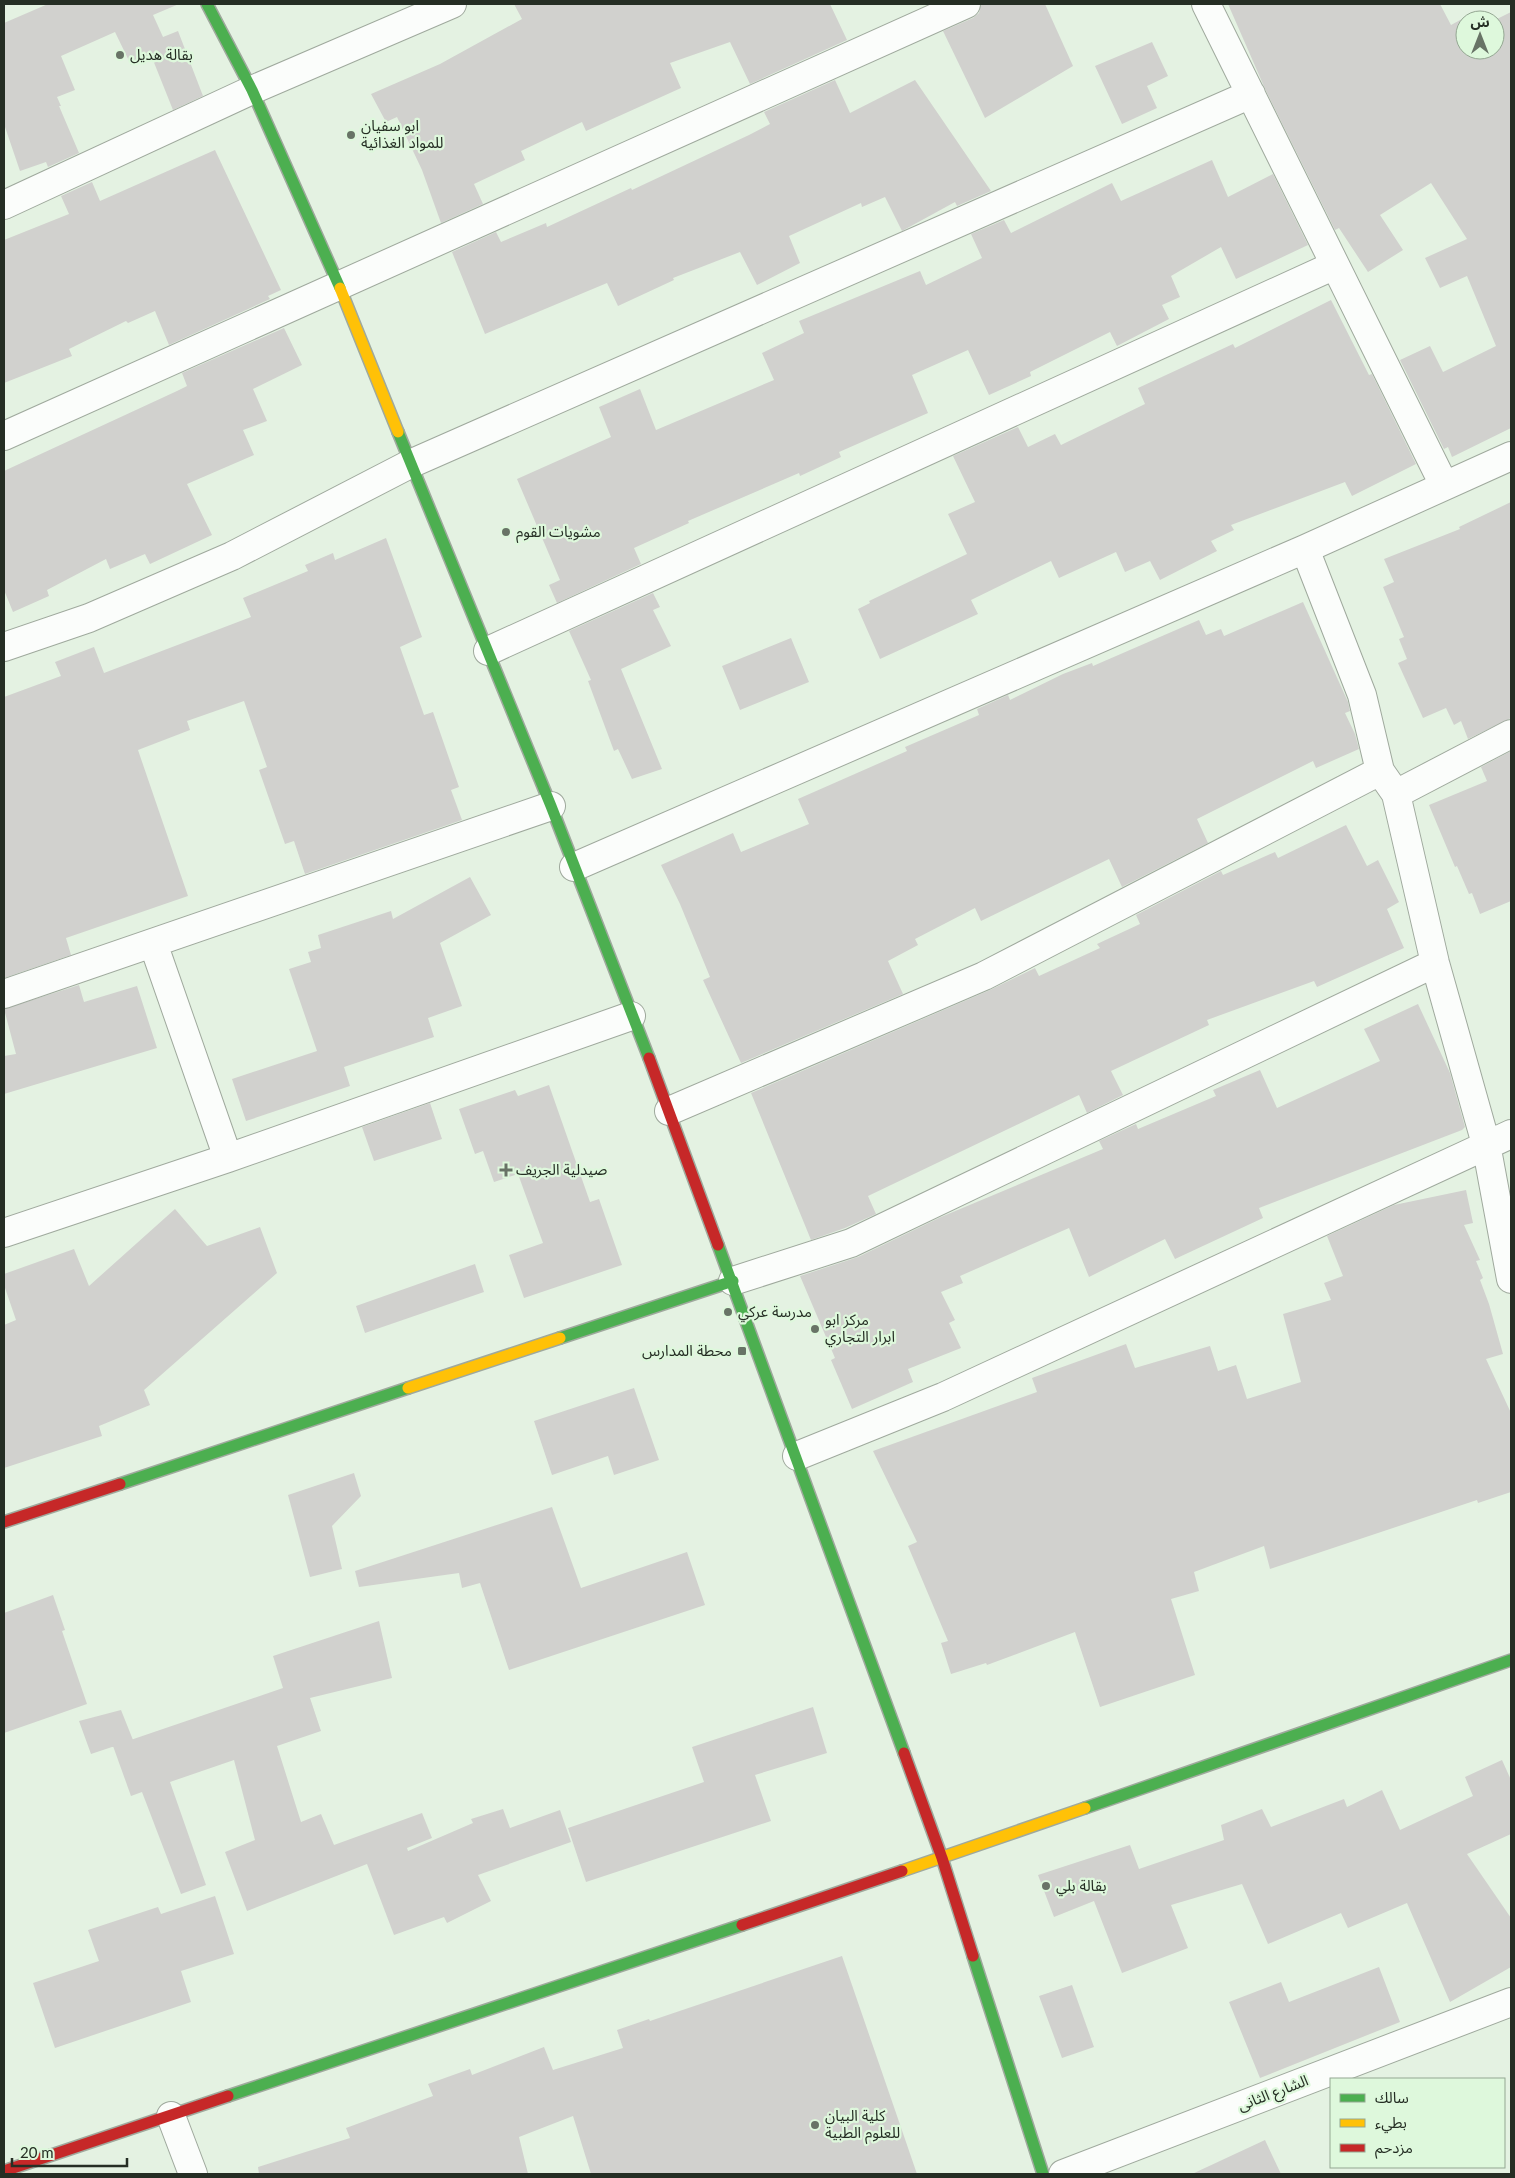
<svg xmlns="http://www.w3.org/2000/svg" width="1515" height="2178" font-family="Lato,'Noto Sans Arabic',sans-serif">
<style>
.building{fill:#d1d1ce}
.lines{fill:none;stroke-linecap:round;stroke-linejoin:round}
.street-casing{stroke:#9fa99d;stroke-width:30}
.fast-casing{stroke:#9fa99d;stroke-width:14}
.slow-casing{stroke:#9fa99d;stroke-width:14}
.jam-casing{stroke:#9fa99d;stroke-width:14}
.street{stroke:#fbfdfb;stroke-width:28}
.fast{stroke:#4caf50;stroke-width:11}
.slow{stroke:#ffc107;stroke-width:11}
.jam{stroke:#c62828;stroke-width:11}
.poi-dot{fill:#687366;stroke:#def8dc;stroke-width:2}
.labels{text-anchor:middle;stroke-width:4.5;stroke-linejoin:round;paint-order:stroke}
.poi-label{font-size:15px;fill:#252e24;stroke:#def8dc;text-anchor:start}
.street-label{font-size:15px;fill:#252e24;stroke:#def8dc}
</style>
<rect width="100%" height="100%" fill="#e4f2e2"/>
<path class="building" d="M48 4H179L153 15 163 37 178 31 203 96 173 110 151 55 131 65 115 32 61 56 75 90 57 97 61 106H59L79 153 48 167 46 162 20 171 4 124V23Z
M514 4H830L847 40 750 84 730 42 670 63 681 88 586 131 582 122 521 151 525 160 474 184 483 204 441 223 422 170 397 117 386 122 371 94 440 64 522 19Z
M981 4H1045L1073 66 985 118 943 31 973 18 979 13Z
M1228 4H1440L1451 25 1471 14 1475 20H1465V50H1495V20L1511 12V428L1452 457 1448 447 1444 449 1400 360 1430 346 1443 372 1496 346 1467 276 1440 288 1425 258 1467 239 1431 183 1380 215 1403 250 1368 272 1339 228 1335 230 1266 91Z
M1152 42 1168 76 1147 86 1157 108 1122 124 1095 66Z
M835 80 850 113 915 80 991 191 957 206 955 202 902 231 885 197 862 207 861 203 789 236 800 263 757 285 740 252 673 278 674 280 618 306 607 283 485 334 452 252 496 232 501 242 546 223 547 227 631 188 632 190 749 135 770 124 764 112Z
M215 150 281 290 268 296 270 299 169 345 155 311 128 323 126 321 69 349 72 356 4 383V240L69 214 61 196 92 182 100 201Z
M1212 160 1228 197 1273 174 1308 245 1236 279 1221 247 1171 276 1180 297 1162 305 1169 319 1117 346 1110 332 1030 372 1031 376 989 395 968 350 912 375 928 413 839 452 841 457 800 476 799 473 688 521 689 523 634 548 641 564 557 603 549 585 560 580 517 479 611 437 599 407 640 389 656 430 774 380 762 353 804 333 799 321 920 271 926 285 982 258 971 234 1004 220 1011 233 1112 183 1121 201Z
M1331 300 1369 375 1372 374 1416 464 1352 496 1345 482 1231 525 1234 530 1211 541 1217 551 1160 580 1150 561 1125 572 1116 552 1059 578 1051 561 971 600 978 614 880 659 858 609 870 603 869 601 967 554 948 514 975 502 953 456 1018 427 1028 447 1055 434 1061 445 1145 404 1138 388 1233 344 1235 348Z
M284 328 302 365 253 389 267 421 243 430 254 455 187 484 212 535 150 564 145 554 110 569 106 559 47 590 49 596 13 612 4 590V471L177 391 187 386 182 373Z
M1511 502V718L1468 739 1461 721 1454 725 1446 708 1423 718 1398 663 1407 659 1399 639 1404 637 1383 587 1394 582 1384 559 1460 529 1459 527Z
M386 538 422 637 400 647 424 715 433 712 459 787 451 790 462 820 305 874 294 841 285 844 259 770 267 767 244 701 187 721 190 730 138 750 188 896 66 938 71 955 4 978V697L61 676 55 662 94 647 104 673 251 617 243 598 308 571 305 565 333 553 335 560Z
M653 593 660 607 653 610 671 646 621 669 662 769 632 779 618 749 614 751 588 681 591 680 569 631Z
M1303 602 1348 702 1350 711 1345 713 1355 734 1359 749 1316 768 1313 761 1197 819 1208 843 1122 887 1109 859 981 921 975 908 915 939 918 945 888 961 903 994 741 1063 703 980 710 977 680 904 661 865 733 833 741 852 809 824 798 799 907 751 905 747 979 715 977 709 1008 695 1010 700 1063 674 1092 663 1093 666 1199 620 1206 635 1221 629 1224 636Z
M791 638 809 682 740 710 722 666Z
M1511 751V901L1480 914 1472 893 1469 894 1457 866 1455 867 1429 805 1487 781 1481 767Z
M1346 825 1367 866 1378 860 1399 902 1387 909 1404 948 1317 987 1314 981 1207 1020 1209 1025 1111 1071 1123 1095 1087 1113 1079 1095 868 1196 876 1214 845 1228 811 1240 751 1093 990 990 1035 968 1039 976 1100 948 1097 944 1140 924 1136 915 1221 871 1223 875 1275 852 1278 858Z
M470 877 491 915 440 943 462 1006 428 1018 434 1037 344 1067 350 1086 246 1121 232 1079 317 1051 289 969 311 962 308 952 321 948 318 935 391 911 393 919Z
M79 985 84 1002 137 986 157 1048 4 1094V1056L16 1054 4 1009Z
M1418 1004 1450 1073 1465 1127 1462 1130 1259 1208 1263 1218 1175 1259 1165 1239 1089 1277 1069 1228 960 1276 963 1283 941 1292 955 1320 949 1323 961 1348 908 1369 913 1382 852 1409 831 1360 835 1358 800 1276 858 1257 941 1217 1103 1149 1099 1141 1136 1124 1138 1129 1216 1096 1213 1090 1260 1070 1277 1108 1380 1061 1364 1029Z
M549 1085 590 1202 599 1199 622 1265 524 1298 509 1255 543 1243 518 1174 494 1182 483 1151 475 1154 459 1109 515 1090 518 1096Z
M430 1103 442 1139 374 1161 362 1127Z
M1466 1190 1473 1223 1464 1225 1480 1260 1476 1261 1483 1278 1480 1280 1489 1304 1503 1354 1486 1359 1511 1413V1492L1478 1503 1477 1500 1270 1569 1264 1546 1194 1572 1199 1591 1171 1599 1195 1675 1100 1707 1075 1632 987 1665 986 1663 951 1674 941 1643 948 1641 908 1546 917 1542 873 1451 1037 1392 1032 1378 1126 1344 1135 1368 1210 1346 1218 1371 1236 1365 1247 1399 1301 1382 1283 1314 1331 1300 1324 1283 1343 1276 1327 1236 1394 1205Z
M175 1209 207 1246 260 1227 277 1273 144 1390 150 1405 99 1426 102 1436 4 1468V1325L16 1320 4 1285V1274L74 1249 89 1286Z
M475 1264 484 1292 365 1333 356 1306Z
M634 1388 659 1460 614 1475 608 1456 552 1475 534 1421Z
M354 1473 361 1496 332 1526 342 1569 310 1577 288 1495Z
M552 1507 581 1588 687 1552 705 1605 509 1670 480 1583 462 1588 459 1573 359 1587 355 1571Z
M53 1595 65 1630 62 1631 87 1704 4 1733V1613Z
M379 1621 392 1678 310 1698 321 1731 277 1746 301 1822 321 1814 334 1845 422 1813 432 1838 407 1848 408 1851 473 1823 471 1819 503 1809 510 1828 560 1810 571 1842 478 1875 491 1901 447 1923 444 1917 394 1935 367 1864 247 1911 225 1852 255 1840 234 1760 170 1782 206 1885 181 1894 142 1792 131 1796 113 1746 283 1688 273 1656Z
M813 1707 827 1753 755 1775 771 1821 586 1882 568 1828 704 1782 692 1747Z
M121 1710 133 1740 91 1754 79 1721Z
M1502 1760 1511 1780V1834L1467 1854 1511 1918V1967L1450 2002 1407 1903 1348 1928 1341 1913 1268 1944 1242 1884 1171 1905 1188 1948 1122 1973 1094 1901 1054 1917 1038 1875 1130 1845 1139 1869 1224 1840 1221 1825 1262 1809 1271 1827 1344 1799 1347 1807 1382 1790 1400 1830 1473 1796 1465 1777Z
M215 1896 234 1954 181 1971 191 2002 55 2048 33 1983 99 1961 88 1930 158 1907 161 1914Z
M842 1956 917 2174H591L573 2116 519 2137 528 2174H259L258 2167 350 2138 346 2128 433 2096 428 2084 470 2069 472 2075 544 2047 553 2070 623 2048 617 2030 649 2019 650 2021Z
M1379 1967 1400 2022 1260 2078 1229 2002 1281 1982 1289 2002Z
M1072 1985 1094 2047 1062 2058 1039 1996Z
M1265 2140 1281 2174H1192Z"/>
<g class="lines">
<g class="street-casing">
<path id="street" d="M1206 4 1444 485
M4 205 252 90 452 4
M4 436 966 4
M1305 549 1362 695 1380 771 1396 794 1435 963 1486 1144 1511 1279
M4 647 89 618 232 556 410 464 1251 94
M488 651 1335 265
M1396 794 1511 734
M574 867 1305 549 1511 456
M153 943 228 1158
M4 994 551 806
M669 1111 984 976 1380 771
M4 1233 228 1158 631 1016
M733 1281 851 1243 1435 963
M797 1456 943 1397 1511 1134
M171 2116 193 2174
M1063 2174 1511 2002"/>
</g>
<g class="fast-casing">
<path id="fast" d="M207 4 252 90 340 288
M398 432 551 806 649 1058
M718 1245 904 1753
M560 1338 733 1281
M120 1484 408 1388
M1085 1808 1511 1660
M973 1956 1043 2174
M228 2096 742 1925"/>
</g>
<g class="slow-casing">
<path id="slow" d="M340 288 398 432
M408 1388 560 1338
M902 1871 1085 1808"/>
</g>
<g class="jam-casing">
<path id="jam" d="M649 1058 718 1245
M4 1522 120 1484
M904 1753 942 1858 973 1956
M742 1925 902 1871
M4 2171 228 2096"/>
</g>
<use href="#street" class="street"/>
<use href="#fast" class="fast"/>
<use href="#slow" class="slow"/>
<use href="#jam" class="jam"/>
</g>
<g class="poi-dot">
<circle cx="120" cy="55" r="5"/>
<circle cx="351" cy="135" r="5"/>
<circle cx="506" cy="532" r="5"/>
<path d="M503.5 1162.5h5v5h5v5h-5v5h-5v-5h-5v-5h5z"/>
<circle cx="728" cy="1312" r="5"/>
<circle cx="815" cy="1329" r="5"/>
<rect x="737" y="1346" width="10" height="10" rx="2.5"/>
<circle cx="1046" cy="1886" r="5"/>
<circle cx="815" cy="2125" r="5"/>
</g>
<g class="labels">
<g class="poi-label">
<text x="130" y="60">بقالة هديل</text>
<text x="361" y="131">ابو سفيان<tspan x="361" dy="17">للمواد الغذائية</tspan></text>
<text x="516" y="537">مشويات القوم</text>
<text x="516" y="1175">صيدلية الجريف</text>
<text x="738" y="1317">مدرسة عركي</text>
<text x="825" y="1325">مركز ابو<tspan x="825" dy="17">ابرار التجاري</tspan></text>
<text x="732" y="1356" text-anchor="end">محطة المدارس</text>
<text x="1056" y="1891">بقالة بلي</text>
<text x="825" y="2121">كلية البيان<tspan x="825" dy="17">للعلوم الطبية</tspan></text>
</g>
<g class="street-label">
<text transform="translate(1273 2093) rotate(-21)" y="5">الشارع الثانى</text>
</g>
</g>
<rect width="1515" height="2178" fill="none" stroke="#252e24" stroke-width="10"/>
<rect x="1330" y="2078" width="175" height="90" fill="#def8dc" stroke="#94a792"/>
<rect x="1340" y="2094" width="25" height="8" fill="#4caf50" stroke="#94a792"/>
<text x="1375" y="2103" font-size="15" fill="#252e24">سالك</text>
<rect x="1340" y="2119" width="25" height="8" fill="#ffc107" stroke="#94a792"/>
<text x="1375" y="2128" font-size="15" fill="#252e24">بطيء</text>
<rect x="1340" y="2144" width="25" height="8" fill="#c62828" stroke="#94a792"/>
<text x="1375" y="2153" font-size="15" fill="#252e24">مزدحم</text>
<g transform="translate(1480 35)"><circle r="24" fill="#def8dc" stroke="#94a792"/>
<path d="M0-4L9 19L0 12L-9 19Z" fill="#687366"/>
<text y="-8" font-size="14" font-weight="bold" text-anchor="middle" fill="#252e24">ش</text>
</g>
<path d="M12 2158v8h115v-8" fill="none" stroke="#252e24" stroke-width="2.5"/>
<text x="20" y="2158" font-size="15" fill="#252e24" stroke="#def8dc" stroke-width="4" paint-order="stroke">20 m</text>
</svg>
